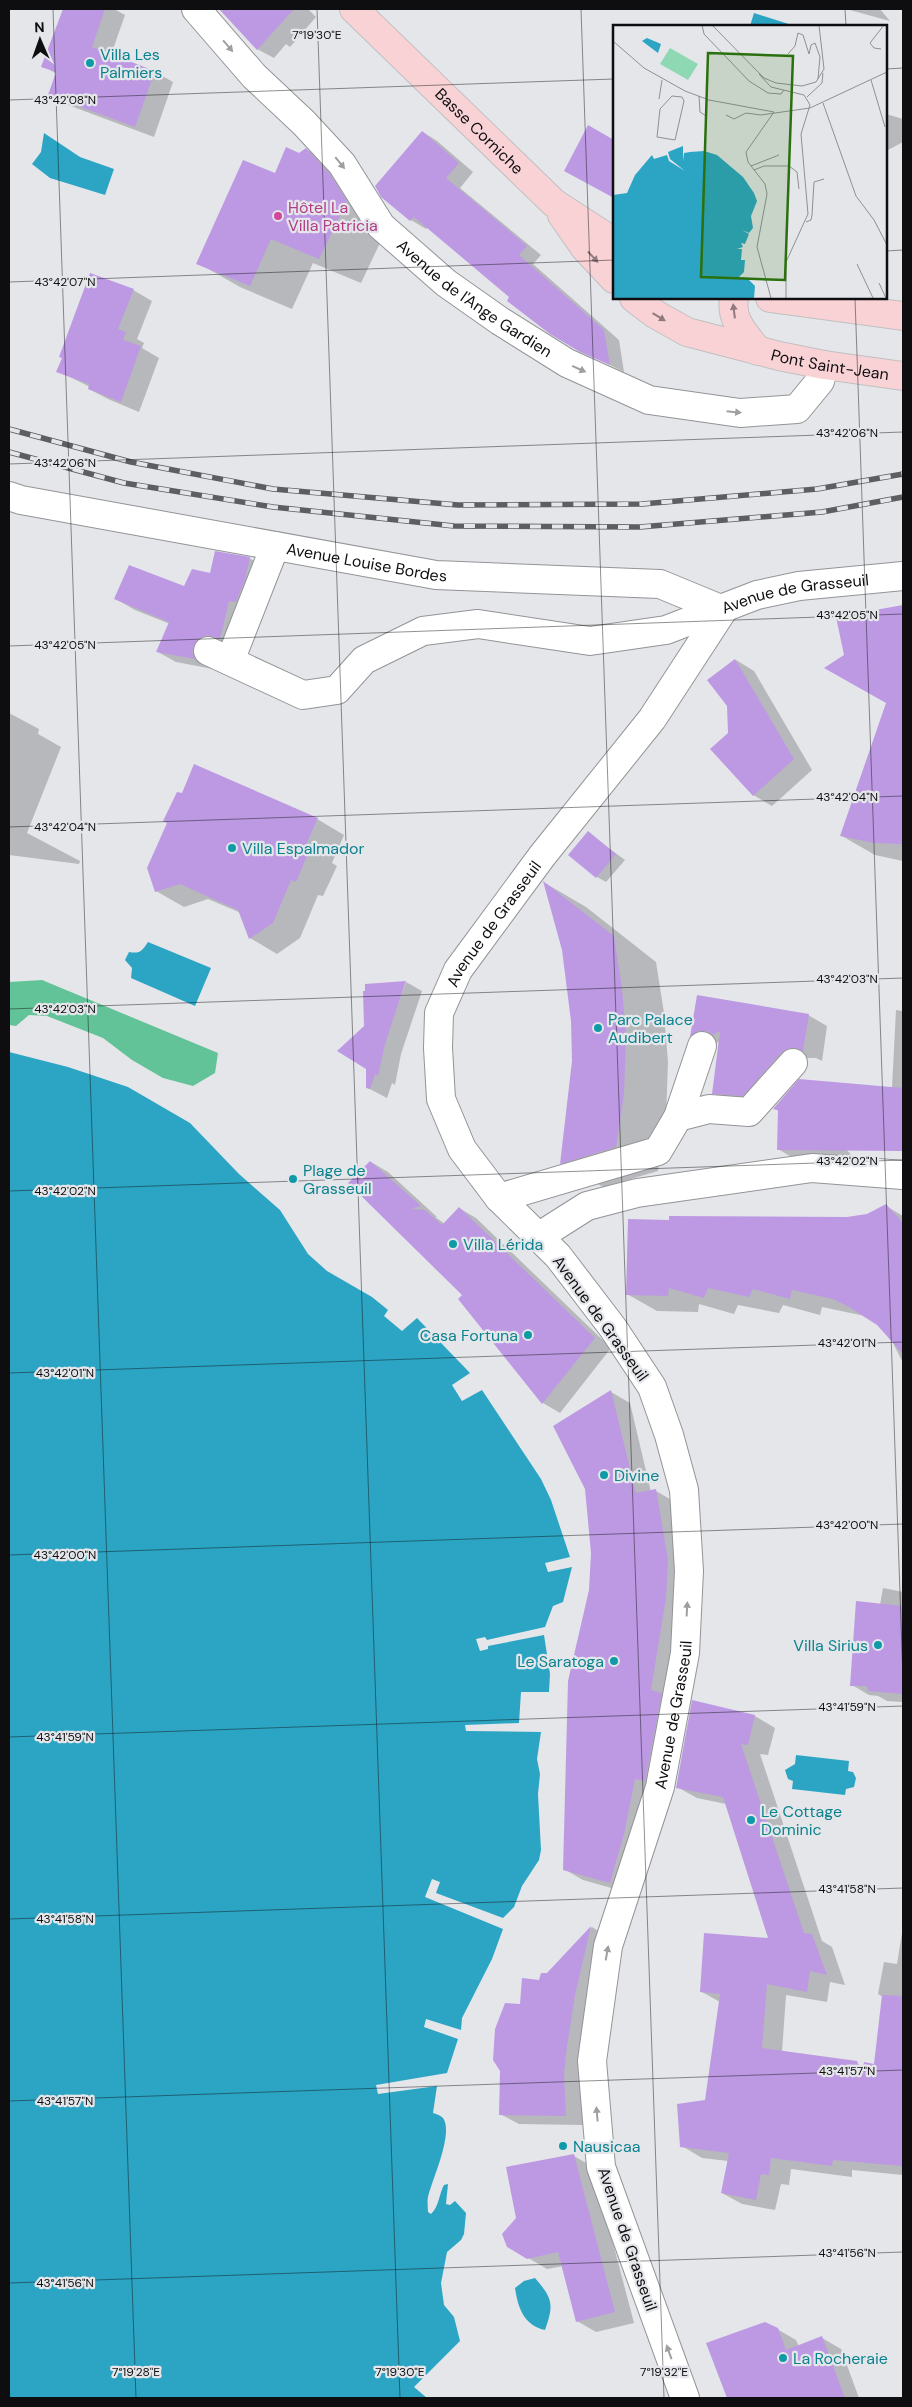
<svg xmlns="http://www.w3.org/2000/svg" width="912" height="2407" font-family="'DM Sans',sans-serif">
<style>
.forest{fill:#63c398}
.water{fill:#2ca5c5}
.shadow{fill:#0003}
.building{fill:#bd99e4}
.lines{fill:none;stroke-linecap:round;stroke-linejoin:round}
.minor-casing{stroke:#939497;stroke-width:30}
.major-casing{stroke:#c0c0c1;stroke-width:30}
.minor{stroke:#fff;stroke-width:28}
.major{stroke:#f9d2d6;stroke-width:28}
.rail-casing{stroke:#5d5e60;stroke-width:5.5}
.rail{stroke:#e5e6ea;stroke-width:4;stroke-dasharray:11;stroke-linecap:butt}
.oneway{fill:#9f9f9f}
.oneway2{fill:#8f7a7d}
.ticks{fill:none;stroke:#0e0e10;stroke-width:1;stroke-opacity:0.45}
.culture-dot{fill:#0f9aa8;stroke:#e5e6ea;stroke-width:2}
.hotel-dot{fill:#d1479c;stroke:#e5e6ea;stroke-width:2}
.labels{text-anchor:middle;stroke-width:4.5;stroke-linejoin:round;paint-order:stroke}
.culture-label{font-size:16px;fill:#0d838f;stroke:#e5e6ea;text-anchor:start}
.street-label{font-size:16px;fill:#0e0e10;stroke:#e5e6ea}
.hotel-label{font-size:16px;fill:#b23c85;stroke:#e5e6ea;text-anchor:start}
.inset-road{fill:none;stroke:#8f9093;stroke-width:1}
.view{fill:#2b700e;fill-opacity:0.15;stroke:#2b700e;stroke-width:2.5}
.inset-edge{fill:none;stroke:#0e0e10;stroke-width:2.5}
.ticks-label{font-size:12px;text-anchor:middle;fill:#0e0e10;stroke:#e5e6ea;stroke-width:4.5;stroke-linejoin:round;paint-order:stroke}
</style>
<rect width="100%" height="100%" fill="#e5e6ea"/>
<path class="forest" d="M42 980 218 1053 215 1073 193 1086 163 1078 132 1060 103 1038 47 1016 29 1015 16 1026 9 1025V982Z"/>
<path class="water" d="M754 13 795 26H750Z
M44 133 80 157 114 169 105 195 50 178 32 164 41 152Z
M148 942 211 968 195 1006 131 978 132 968 125 960 129 952C140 954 142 951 148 942Z
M9 1052 68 1067 128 1087 190 1123 239 1174 280 1210 308 1254 327 1271 372 1297 388 1310 384 1316 402 1331 417 1318 470 1373 452 1385 462 1401 482 1390 541 1479 551 1500 570 1557 545 1563 548 1572 572 1567 563 1602 553 1606 545 1627 487 1640 485 1637 476 1639 480 1651 488 1649V1646L544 1635 550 1674 549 1692H521L519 1723 465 1725 466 1731 541 1732 537 1759 540 1774 538 1794 541 1850 539 1860 522 1886 514 1907 503 1918 436 1893 440 1882 432 1879 425 1897 503 1929 492 1959 462 2018 461 2030 426 2019 424 2027 458 2039 447 2073 376 2085 378 2094 437 2086 433 2113C436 2114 440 2115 443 2118 454 2133 432 2180 428 2197 427 2202 428 2207 428 2212L431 2214C439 2207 439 2194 444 2185L448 2184 446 2204 450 2205 455 2201 466 2213 464 2234 461 2240 447 2252 441 2283 444 2305 454 2317 460 2341 414 2387 427 2398H9Z
M796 1755 849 1761 848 1771 853 1772 856 1778 854 1787 846 1789 845 1795 792 1789 793 1781 788 1779 785 1770 795 1764Z
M535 2278C553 2299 554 2304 545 2330 523 2325 518 2307 515 2288L524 2281Z"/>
<path class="shadow" d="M64 9H114L125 15 111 55 155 72 173 82 154 137 68 105 50 94 57 74 43 66Z
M239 9H308L316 17 290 47 286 44 274 58 257 49 230 19Z
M846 9H880L890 21Z
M886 114 903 119V142L886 151Z
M589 127 614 142V197L585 182Z
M423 132 437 141 473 172 460 188 541 255 533 264 619 340 624 372 580 350 511 297 428 227 426 229 411 220 382 196Z
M306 149 348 174 388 226 361 283 313 263 292 309 240 287 198 263Z
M133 290 152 301 137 339 144 343 142 348 159 358 139 412 108 399 89 389 90 387 58 371Z
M249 558 268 569 211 664 213 669 176 662 158 652 170 624 135 610 116 599 185 588Z
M903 607V861L875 855 842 836 888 702 845 656 838 618Z
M736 660 754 671 812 770 772 806 753 795 729 733Z
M9 713 39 729 38 734 61 747 27 833 80 861 79 864 9 855Z
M183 794 317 819 344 835 332 863 337 866 323 896 318 895 300 938 277 954 250 938 241 913 208 899 184 907 156 891Z
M588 833 625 860 606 882 597 877Z
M545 883 586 907 656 962 664 1013 668 1062 666 1118 658 1171 603 1187 561 1163 574 1061 573 1021 563 950Z
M406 982 422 991 401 1054 395 1085 392 1083 387 1098 385 1097 368 1088Z
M698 997 808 1015 827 1026 822 1061 816 1058H808L781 1085 732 1104 713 1093 720 1041 710 1047 691 1036Z
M896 1010 903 1011V1147L814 1082 892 1088Z
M775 1109 812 1113 861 1165H805L778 1149 779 1111Z
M371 1162 388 1172 437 1217H435L445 1224 459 1208 476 1218 611 1348 560 1413 543 1403 460 1299 464 1296Z
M886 1206 903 1216V1363L891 1339 878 1324 865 1316 822 1307 820 1315 783 1305 779 1313 738 1305 734 1314 699 1304 698 1312 657 1311 627 1294 670 1222 847 1219 867 1215Z
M611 1392 630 1403 651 1492 656 1491 675 1502 686 1572 629 1893 583 1880 564 1869Z
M883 1588 903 1592V1702L887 1701 878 1696 869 1695 852 1685 880 1605Z
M693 1702 755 1716 775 1728 768 1755 760 1754 822 1941 832 1947 845 1985 830 1982 827 2002 786 1995 782 2052 856 2063 864 2067 875 2065 883 1997 878 1994 884 1962 897 1964 903 1927V2175L852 2170V2177L791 2169 789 2185 781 2184 775 2210 742 2204 722 2193 728 2161 702 2158 682 2146 706 2101 720 2002 702 1992 770 1940 726 1804 697 1798 677 1787Z
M592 1927 609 1938 585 2125 519 2124 500 2114 521 2005 540 1981Z
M574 2156 593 2167 634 2323 596 2332 577 2321 563 2266 547 2269 508 2246Z
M777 2329 796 2340 799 2347 822 2338 841 2349 859 2398H728L708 2344Z"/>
<path class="building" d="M63 9H105L92 47 155 71 135 127 48 95 56 72 41 67Z
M219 9H294L257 50Z
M588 125 614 140V198L564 171Z
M422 131 459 163 446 178 527 246 519 255 604 330 610 365 580 352 550 334 507 301 509 297 414 217 410 221 381 197 375 186Z
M286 147 299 153 306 148 330 174 347 201 319 259 271 239 250 286 196 264 243 160 275 173Z
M90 273 134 289 118 329 126 332 123 340 141 346 121 402 88 389 89 384 56 372 62 358 59 357Z
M215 551 250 557 245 580 236 602 229 601 220 639 207 635 199 639 194 645 192 652 195 659 156 652 169 622 114 599 129 565 184 586 192 569 210 573Z
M903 605V844L874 843 840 836 886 703 824 668 844 655 836 617Z
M735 659 794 759 753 796 710 749 728 733 727 706 707 680Z
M194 764 318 818 305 847 310 849 296 882 291 880 273 923 249 939 238 910 180 884 155 892 147 868 167 823 163 821 177 792 182 793Z
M588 831 616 854 596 878 568 855Z
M543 881 614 936 622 988 626 1037 624 1094 616 1147 560 1164 572 1061 571 1021 562 950Z
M406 981 385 1044 378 1076 375 1074 370 1089 366 1088V1069L337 1051 364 1026 363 991H365V984Z
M697 995 809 1014 803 1051 796 1048H789L782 1052 743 1096 712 1094 720 1031 713 1035 707 1031H699L690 1037Z
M799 1079 903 1088V1151L777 1150 778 1110 773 1109Z
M370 1161 421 1206 411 1209 425 1210 442 1225 459 1207 595 1338 542 1404 458 1299 462 1295 348 1183Z
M886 1204 903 1223V1354L877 1325 849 1307 833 1299 792 1290 790 1299 753 1289 749 1297 708 1288 704 1298 669 1288 668 1296 626 1295 628 1219 669 1220V1216L847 1217 867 1214Z
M611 1390 636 1493 656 1489 668 1560 666 1598 651 1690 662 1693 645 1781 635 1779 624 1834 610 1883 563 1870 568 1681 589 1590 591 1553 585 1489 553 1426Z
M856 1601 903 1606V1694L868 1691 867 1686H850Z
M692 1700 755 1715 748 1745 741 1744 804 1933 812 1934 827 1975 810 1971 807 1992 767 1984 762 2048 857 2061 862 2075 864 2062 874 2064 882 1995 903 1996V2166L833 2160 832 2166 771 2158 769 2175 761 2174 756 2200 721 2193 729 2153 680 2147 677 2104 705 2100 720 1994 700 1992 704 1933 768 1938 723 1797 676 1788Z
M591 1926 575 1995 567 2047 564 2073 566 2116 499 2115 500 2071 493 2060 495 2029 505 2003 520 2004 522 1978 539 1980 541 1973H547Z
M574 2154 615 2312 576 2322 558 2252 527 2259 507 2247 502 2234 516 2218 506 2167Z
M765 2322 778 2328 786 2350 822 2336 845 2398H727L706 2343Z"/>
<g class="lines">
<g class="minor-casing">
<g id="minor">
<path id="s1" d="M196 9 254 76 304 123 342 164 381 226 446 283 500 321 567 363 649 400 740 413 797 409 820 381 824 365"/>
<path id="s2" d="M9 496 21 500 436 575 660 584 723 610"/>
<path id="s3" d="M208 651 303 695 337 690 364 660 423 631 478 624 590 641 666 630 757 595 799 586 903 576"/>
<path d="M230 661 275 546"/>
<path d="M678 1117 702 1046"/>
<path d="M499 1198 658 1151 678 1117 709 1109 749 1112 793 1063"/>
<path d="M538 1237 587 1206 637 1193 812 1168 903 1175"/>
<path id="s4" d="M685 2398 601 2167 592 2061 608 1946 660 1787 685 1653 689 1571 684 1490 669 1435 652 1387 613 1328 558 1256 499 1198 462 1149 441 1099 438 1048 439 1013 458 970 542 856 652 719 723 610"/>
</g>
</g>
<g class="major-casing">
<g id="major">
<path id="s5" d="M354 9 554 203 614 242"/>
<path d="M562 215 585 248 614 279"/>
<path id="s6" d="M634 298 655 314 687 332 779 356 824 365 903 376"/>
<path d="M734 298C730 320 745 334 758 351"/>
<path d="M770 298 903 316"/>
</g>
</g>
<use href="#minor" class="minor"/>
<use href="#major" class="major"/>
<g class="rail-casing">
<path id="rail" d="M9 429 131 462 273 489 458 505 642 504 817 489 903 474
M9 452 124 483 273 507 454 526 640 527 822 512 903 497"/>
</g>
<use href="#rail" class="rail"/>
</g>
<defs><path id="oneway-solid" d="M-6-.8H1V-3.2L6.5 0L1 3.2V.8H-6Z" transform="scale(1.25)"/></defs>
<g class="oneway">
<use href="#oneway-solid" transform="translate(228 46) rotate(49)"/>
<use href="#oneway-solid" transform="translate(340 163) rotate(51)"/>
<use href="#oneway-solid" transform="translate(579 369) rotate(24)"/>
<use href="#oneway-solid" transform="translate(734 412) rotate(6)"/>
<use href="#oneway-solid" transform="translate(687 1609) rotate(-87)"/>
<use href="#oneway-solid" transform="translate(607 1953) rotate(-80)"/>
<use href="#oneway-solid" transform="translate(597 2114) rotate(-95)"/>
<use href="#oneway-solid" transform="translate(669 2352) rotate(-110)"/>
</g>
<g class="oneway2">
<use href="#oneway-solid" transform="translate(593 257) rotate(47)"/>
<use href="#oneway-solid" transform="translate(734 311) rotate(-97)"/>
<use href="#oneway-solid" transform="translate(659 317) rotate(31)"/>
</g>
<path class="ticks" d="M53 9 136 2398M317 9 400 2398M581 9 664 2398M845 9 846 26M886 69 903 68M9 100 614 79M886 251 903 250M9 282 614 260M855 298 903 1679M9 464 903 432M9 646 903 614M9 827 903 796M9 1009 903 978M9 1191 903 1160M9 1373 903 1342M9 1555 903 1524M9 1737 903 1706M9 1919 903 1888M9 2101 903 2070M9 2283 903 2252"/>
<g class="culture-dot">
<circle cx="90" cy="63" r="5"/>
<circle cx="232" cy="848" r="5"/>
<circle cx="598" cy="1028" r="5"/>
<circle cx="293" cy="1179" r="5"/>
<circle cx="453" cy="1244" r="5"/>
<circle cx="528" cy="1335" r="5"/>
<circle cx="604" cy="1475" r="5"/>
<circle cx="878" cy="1645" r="5"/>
<circle cx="614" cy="1661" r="5"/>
<circle cx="751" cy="1820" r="5"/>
<circle cx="563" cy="2146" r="5"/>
<circle cx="783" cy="2358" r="5"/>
</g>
<circle class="hotel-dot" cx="278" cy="216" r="5"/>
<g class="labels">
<g class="culture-label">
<text x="100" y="60">Villa Les<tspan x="100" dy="18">Palmiers</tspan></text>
<text x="242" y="854">Villa Espalmador</text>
<text x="608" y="1025">Parc Palace<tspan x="608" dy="18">Audibert</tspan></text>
<text x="303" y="1176">Plage de<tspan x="303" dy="18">Grasseuil</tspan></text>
<text x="463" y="1250">Villa Lérida</text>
<text x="518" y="1341" text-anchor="end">Casa Fortuna</text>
<text x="614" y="1481">Divine</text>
<text x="868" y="1651" text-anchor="end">Villa Sirius</text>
<text x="604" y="1667" text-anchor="end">Le Saratoga</text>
<text x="761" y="1817">Le Cottage<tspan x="761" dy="18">Dominic</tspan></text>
<text x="573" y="2152">Nausicaa</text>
<text x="793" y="2364">La Rocheraie</text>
</g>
<g class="street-label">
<text dy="6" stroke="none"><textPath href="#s5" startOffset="175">Basse Corniche</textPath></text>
<text dy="6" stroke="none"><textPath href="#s1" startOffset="405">Avenue de l'Ange Gardien</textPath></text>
<text dy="6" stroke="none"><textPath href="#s6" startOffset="210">Pont Saint-Jean</textPath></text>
<text dy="6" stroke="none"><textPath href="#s2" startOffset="364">Avenue Louise Bordes</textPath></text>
<text dy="6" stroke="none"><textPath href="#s3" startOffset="626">Avenue de Grasseuil</textPath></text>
<text dy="6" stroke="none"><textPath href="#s4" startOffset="1594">Avenue de Grasseuil</textPath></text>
<text transform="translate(601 1318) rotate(54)" y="6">Avenue de Grasseuil</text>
<text dy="6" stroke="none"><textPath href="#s4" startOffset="709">Avenue de Grasseuil</textPath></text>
<text transform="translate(628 2239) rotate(71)" y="6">Avenue de Grasseuil</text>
</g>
<g class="hotel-label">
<text x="288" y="213">Hôtel La<tspan x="288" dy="18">Villa Patricia</tspan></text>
</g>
</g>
<g transform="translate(613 25)">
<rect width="274" height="274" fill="#e5e6ea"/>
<path d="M57 23 85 39 75 55 47 39Z" fill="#8ed8b4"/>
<path d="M34 13 48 19 45 28 29 16ZM70 121V136L71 128 77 127 91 126 104 130 130 152 141 168 144 176 138 191 140 203 136 208 129 205 136 209 132 219 128 218 130 222 124 224H129L128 235H132L131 247 126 252 134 253 142 261 141 273H0V170L14 168 22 150 39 130 41 134 54 130 56 136 72 146 57 134 55 127Z" fill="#2ca5c5"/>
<path class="inset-road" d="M89 0 91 9 136 56 155 68 168 69 171 65M99 0 151 53 163 58 189 61 203 57 211 44 206 0M0 16 31 43 72 66 96 75 161 87M268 24 261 23 257 18 271 0M175 29 182 21 185 8 190 10 196 29 198 20 202 18 207 32 205 54M146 49 158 62 191 70 197 80 188 109 195 189 173 237V273M258 55 272 102M59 71 69 72 71 76 62 115 44 112 47 84ZM86 71 87 87 93 91M194 72 209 58 210 48M46 74 49 55M210 78 243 171 261 195 274 220M197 83 274 47M113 90 121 94 133 88 148 90 197 83M138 141 166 130M141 145 151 141H176L184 147 186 164M193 197 198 195 199 190 201 157 211 154M244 239 260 273M266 258 273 273M158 273 144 222 154 169 152 159 135 137 133 127 161 87"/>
<path class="view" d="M95 28 180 31 172 255 88 252Z"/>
<rect width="274" height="274" class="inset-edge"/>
</g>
<g class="ticks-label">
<text x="317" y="39">7°19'30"E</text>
<text x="65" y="104">43°42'08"N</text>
<text x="65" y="286">43°42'07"N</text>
<text x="847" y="437">43°42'06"N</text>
<text x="65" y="467">43°42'06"N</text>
<text x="847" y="619">43°42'05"N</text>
<text x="65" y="649">43°42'05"N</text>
<text x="847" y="801">43°42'04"N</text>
<text x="65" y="831">43°42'04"N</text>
<text x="847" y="983">43°42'03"N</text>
<text x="65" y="1013">43°42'03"N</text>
<text x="847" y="1165">43°42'02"N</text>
<text x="65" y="1195">43°42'02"N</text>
<text x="847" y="1347">43°42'01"N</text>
<text x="65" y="1377">43°42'01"N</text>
<text x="847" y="1529">43°42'00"N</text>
<text x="65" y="1559">43°42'00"N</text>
<text x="847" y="1711">43°41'59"N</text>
<text x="65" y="1741">43°41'59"N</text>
<text x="847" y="1893">43°41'58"N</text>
<text x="65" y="1923">43°41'58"N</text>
<text x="847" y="2075">43°41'57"N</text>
<text x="65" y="2105">43°41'57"N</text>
<text x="847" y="2257">43°41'56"N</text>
<text x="65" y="2287">43°41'56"N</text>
<text x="136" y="2376">7°19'28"E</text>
<text x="400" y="2376">7°19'30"E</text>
<text x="664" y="2376">7°19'32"E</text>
</g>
<rect width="912" height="2407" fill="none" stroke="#0e0e10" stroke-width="20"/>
<g transform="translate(40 40) rotate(358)" stroke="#e5e6ea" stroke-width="4" paint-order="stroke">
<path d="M0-4L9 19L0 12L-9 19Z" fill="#0e0e10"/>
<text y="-8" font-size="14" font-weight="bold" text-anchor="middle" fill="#0e0e10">N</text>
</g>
</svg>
